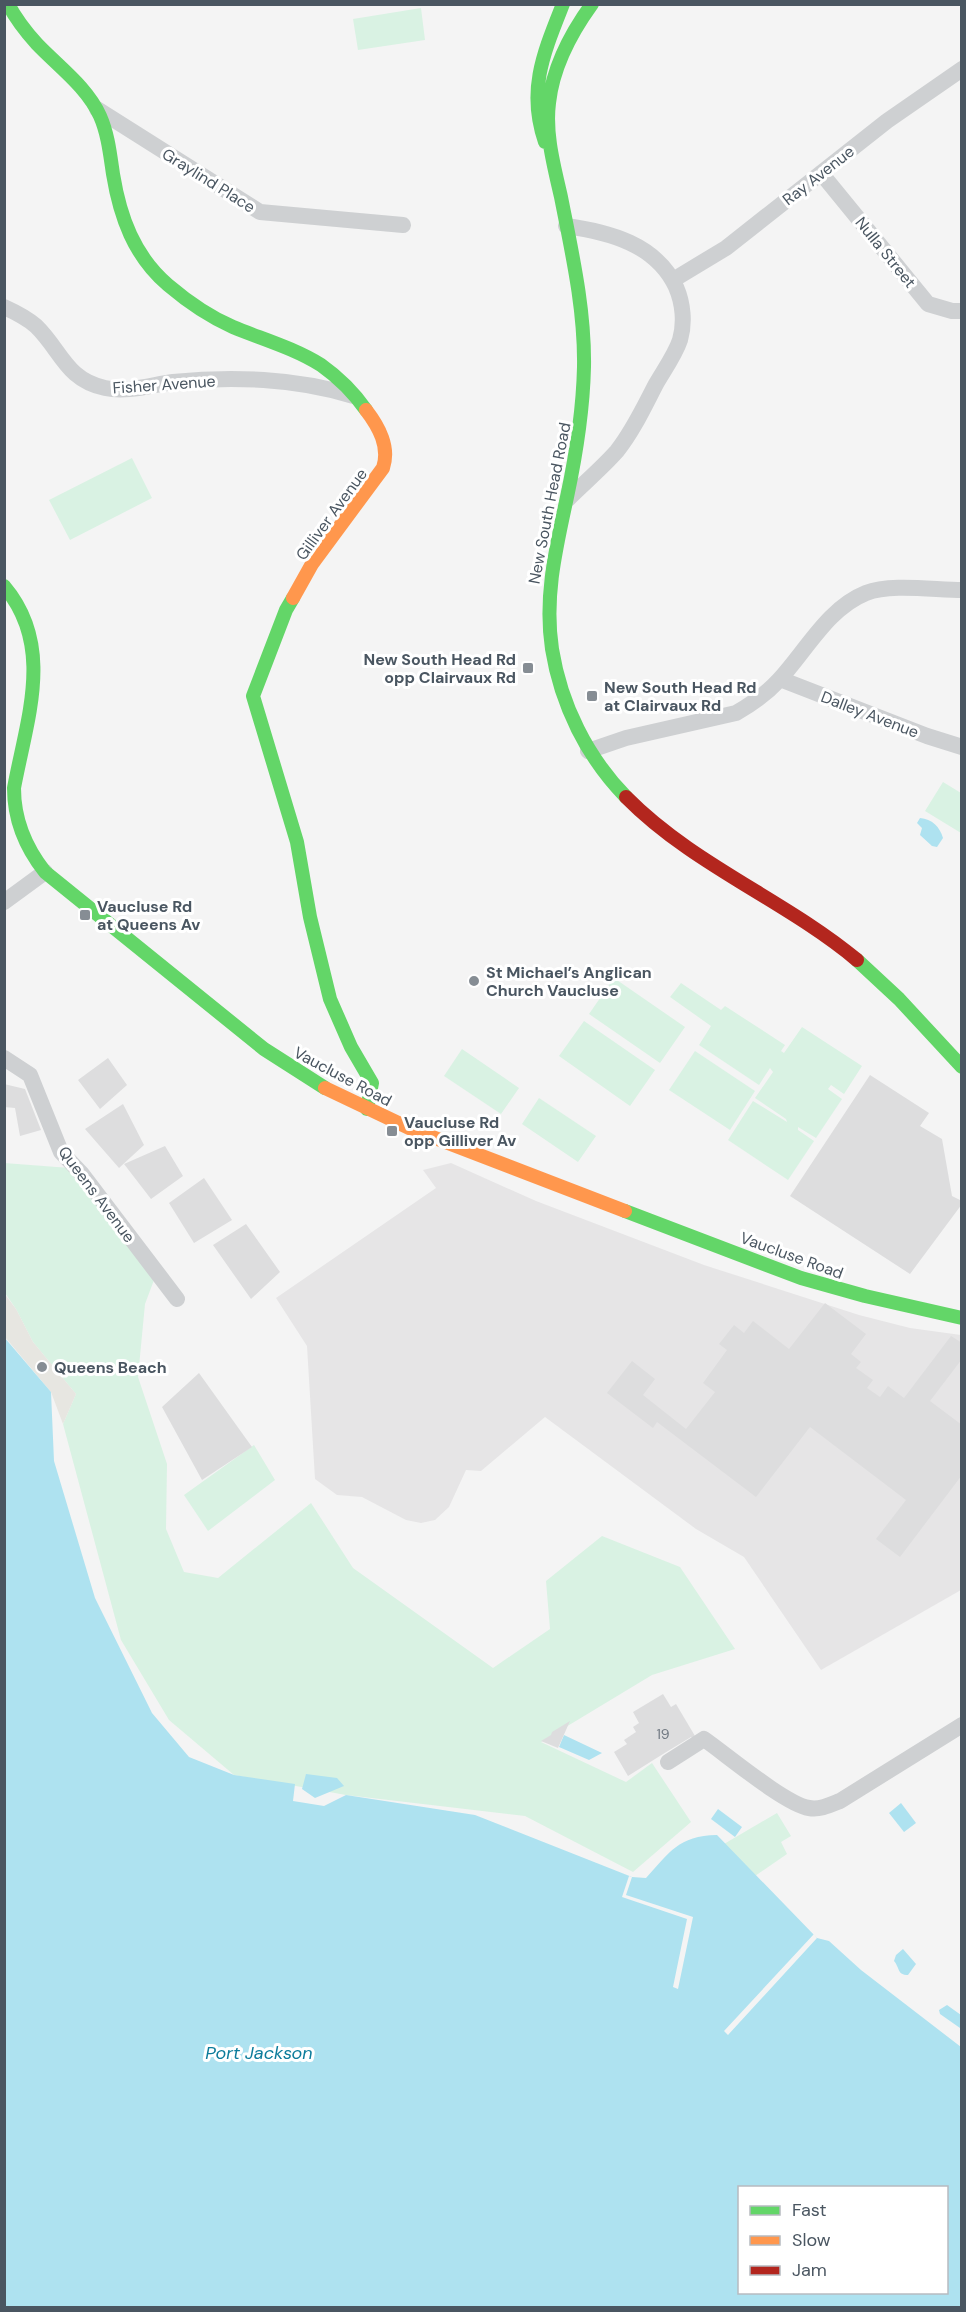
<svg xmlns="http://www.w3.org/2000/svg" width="966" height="2312" font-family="'DM Sans',sans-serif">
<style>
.education{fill:#e6e5e6}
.green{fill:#d9f2e3}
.sand{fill:#e7e6e1}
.water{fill:#aee2f0;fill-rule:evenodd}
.pier{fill:#f4f4f4}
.building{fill:#ddddde}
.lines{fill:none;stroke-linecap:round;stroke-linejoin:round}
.street{stroke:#ced0d2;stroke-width:16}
.fast{stroke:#63d668;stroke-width:14}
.slow{stroke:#ff974d;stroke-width:14}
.jam{stroke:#b3261e;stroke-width:14}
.poi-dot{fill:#868d94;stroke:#fff;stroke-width:2}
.labels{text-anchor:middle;stroke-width:6;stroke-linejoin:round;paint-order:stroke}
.number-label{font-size:14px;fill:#707881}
.street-label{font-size:16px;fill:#4a5661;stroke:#fff}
.poi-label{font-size:16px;font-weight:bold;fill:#4a5661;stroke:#fff;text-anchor:start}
.water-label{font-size:18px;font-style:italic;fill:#0c7c9b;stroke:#fff}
</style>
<rect width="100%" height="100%" fill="#f4f4f4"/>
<path class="education" d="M451 1163 536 1201 704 1265 859 1315 910 1328 961 1335V1590L821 1670 744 1557 696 1529 545 1417 481 1471 466 1470 449 1507 435 1520 421 1523 406 1520 362 1497 337 1495 315 1479 307 1346 276 1298 436 1188 423 1170Z"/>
<path class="green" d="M421 8 425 40 358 50 353 19Z
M132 458 152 498 70 540 49 500Z
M943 782 961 793V833L925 811Z
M614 978 685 1027 660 1063 589 1014Z
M681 983 721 1010 725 1006 785 1045 781 1051 784 1053 802 1027 862 1066 844 1094 831 1085 828 1089 842 1099 816 1138 798 1127V1130L814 1141 788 1180 728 1140 753 1101 787 1122 786 1119 755 1098 773 1072 770 1068 759 1085 699 1045 711 1026 670 997Z
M584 1021 655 1070 630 1106 559 1056Z
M462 1049 519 1088 501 1114 444 1076Z
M695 1051 755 1091 730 1130 669 1090Z
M539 1098 596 1136 578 1162 522 1124Z
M4 1163 70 1168 154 1280 145 1304 138 1377 167 1464 166 1529 184 1572 218 1578 311 1503 353 1568 493 1668 550 1629 546 1581 602 1536 680 1567 735 1649 652 1675 541 1742 626 1782 652 1763 691 1822 633 1872 525 1816 346 1795 234 1775 169 1720 121 1640 63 1424 76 1394 33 1342 16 1309 5 1293Z
M254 1445 275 1480 208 1531 184 1495Z
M777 1813 791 1836 781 1842 787 1854 755 1876 724 1844Z"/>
<path class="sand" d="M4 1293 16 1309 33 1342 76 1394 63 1424 51 1392 5 1337Z"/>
<path class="water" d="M920 818C932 819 940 827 943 838L937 847 932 846 920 835 922 828 917 823Z
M4 1337 51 1392 54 1461 95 1598 152 1713 189 1757 234 1775 295 1784 293 1801 324 1806 346 1795 475 1815 632 1877 646 1878C670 1852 678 1836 717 1835L817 1938 829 1941 861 1970 961 2047V2307H5ZM740 2188H946V2292H740Z
M564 1735 602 1753 589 1760 559 1747Z
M306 1774 337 1778 344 1786 315 1798 302 1789Z
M901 1803 916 1823 904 1832 889 1813Z
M718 1809 742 1827 735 1837 711 1819Z
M903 1949 916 1964 908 1975C897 1975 900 1968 894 1961L896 1955Z
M947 2005 961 2015 960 2028 940 2014 939 2010Z"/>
<path class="pier" d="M629 1876 632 1877 626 1895 693 1917 678 1989 673 1987 687 1919 622 1897Z
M814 1934 817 1938 728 2035 724 2031Z"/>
<path class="building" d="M108 1058 127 1085 100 1109 78 1080Z
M870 1075 929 1113 920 1126 942 1139 952 1196 962 1201V1204L910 1274 790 1196Z
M4 1084 25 1089 41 1130 20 1136 15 1108 4 1107Z
M123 1104 144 1145 119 1168 85 1129Z
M165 1146 183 1176 151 1199 124 1164Z
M204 1178 232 1220 194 1243 169 1203Z
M246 1224 280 1272 251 1299 213 1245Z
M825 1303 866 1334 851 1354 861 1362 856 1368 873 1380 867 1388 880 1397 888 1386 904 1398 951 1336 962 1343V1359L930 1401 962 1425V1475L900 1557 876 1539 906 1500 810 1427 756 1497 657 1422 653 1428 607 1393 632 1361 655 1379 643 1395 686 1429 715 1392 703 1383 727 1350 719 1344 734 1325 744 1333 753 1321 789 1349Z
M199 1373 252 1447 202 1480 162 1407Z
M663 1694 671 1707 676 1704 695 1736 692 1738 691 1737 663 1754 628 1776 614 1752 627 1744 624 1740 636 1732 633 1727 639 1723 633 1712Z
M570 1721 558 1748 541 1741 551 1735 552 1732Z"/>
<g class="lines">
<path class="street" d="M97 109 260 212 403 225
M821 173 928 304 952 311H962
M566 226C609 232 656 244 676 287 683 303 685 323 680 340 675 355 664 370 656 384 644 407 633 431 617 451 602 468 584 483 568 499
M673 280 726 248 887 121 962 69
M4 307C15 312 27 318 36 326 61 350 66 380 105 388 127 393 151 385 173 382 231 376 297 378 353 396
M780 679 927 736 962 747
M588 751 626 738 736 713C752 704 767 693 779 680 806 651 828 608 866 593 890 583 935 590 962 590
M4 902 45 872
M4 1058 30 1075 61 1152 82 1174 177 1299
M668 1762 704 1739C727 1755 785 1804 809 1808 820 1810 830 1805 840 1801L962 1725"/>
<path class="fast" d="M8 4C16 19 26 32 37 44 59 67 87 87 100 116 108 134 110 154 113 174 120 217 134 256 168 285 188 302 210 317 233 327 262 339 294 348 321 365 338 377 354 393 366 410
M592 4C571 33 553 66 549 103 545 134 554 166 561 197 572 253 585 310 584 367 583 411 576 455 567 497 556 548 544 597 552 649 561 705 587 757 626 797
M545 142C527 90 544 52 563 4
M4 586C55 646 27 718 14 788 14 819 26 848 45 872L264 1049 325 1088
M293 598 286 610 253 696 297 842 310 917 330 999 351 1047 372 1083 367 1109
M857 960 899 999 962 1067
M625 1211 801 1278 865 1296 962 1318"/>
<path class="slow" d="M293 598 312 564 383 468C390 447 379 427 366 410
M325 1088 409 1128 625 1211"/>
<path class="jam" d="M626 797C693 865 785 900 857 960"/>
</g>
<g class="poi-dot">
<rect x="522" y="662" width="12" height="12" rx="3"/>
<rect x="586" y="690" width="12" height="12" rx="3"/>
<rect x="79" y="909" width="12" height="12" rx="3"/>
<circle cx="474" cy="981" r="6"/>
<rect x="386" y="1125" width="12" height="12" rx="3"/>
<circle cx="42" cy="1367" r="6"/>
</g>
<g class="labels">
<g class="number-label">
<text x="663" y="1739">19</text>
</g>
<g class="street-label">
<text transform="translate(818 175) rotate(-38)" y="6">Ray Avenue</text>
<text transform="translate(209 180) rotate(32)" y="6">Graylind Place</text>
<text transform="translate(886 252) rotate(51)" y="6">Nulla Street</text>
<text transform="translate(164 384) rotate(-4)" y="6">Fisher Avenue</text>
<text transform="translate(549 503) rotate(-79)" y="6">New South Head Road</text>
<text transform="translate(331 514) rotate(-54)" y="6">Gilliver Avenue</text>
<text transform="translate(870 714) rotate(21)" y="6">Dalley Avenue</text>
<text transform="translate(343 1076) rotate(28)" y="6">Vaucluse Road</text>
<text transform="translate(97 1194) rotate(53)" y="6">Queens Avenue</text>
<text transform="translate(792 1255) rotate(20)" y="6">Vaucluse Road</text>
</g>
<g class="poi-label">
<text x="516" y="665" text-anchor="end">New South Head Rd<tspan x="516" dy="18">opp Clairvaux Rd</tspan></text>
<text x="604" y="693">New South Head Rd<tspan x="604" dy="18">at Clairvaux Rd</tspan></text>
<text x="97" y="912">Vaucluse Rd<tspan x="97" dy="18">at Queens Av</tspan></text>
<text x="486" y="978">St Michael’s Anglican<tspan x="486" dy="18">Church Vaucluse</tspan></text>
<text x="404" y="1128">Vaucluse Rd<tspan x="404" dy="18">opp Gilliver Av</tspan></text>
<text x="54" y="1373">Queens Beach</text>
</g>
<g class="water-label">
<text x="259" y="2059">Port Jackson</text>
</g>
</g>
<rect width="966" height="2312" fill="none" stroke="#4a5661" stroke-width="12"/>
<rect x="738" y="2186" width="210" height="108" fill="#ffffff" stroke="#b7bbc0" stroke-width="1.5"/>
<rect x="750" y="2206" width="30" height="9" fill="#63d668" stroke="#b7bbc0" stroke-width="1.5"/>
<text x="792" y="2216" font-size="18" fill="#4a5661">Fast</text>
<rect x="750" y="2236" width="30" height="9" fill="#ff974d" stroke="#b7bbc0" stroke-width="1.5"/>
<text x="792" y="2246" font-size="18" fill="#4a5661">Slow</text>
<rect x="750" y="2266" width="30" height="9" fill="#b3261e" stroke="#b7bbc0" stroke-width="1.5"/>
<text x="792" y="2276" font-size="18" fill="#4a5661">Jam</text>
</svg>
